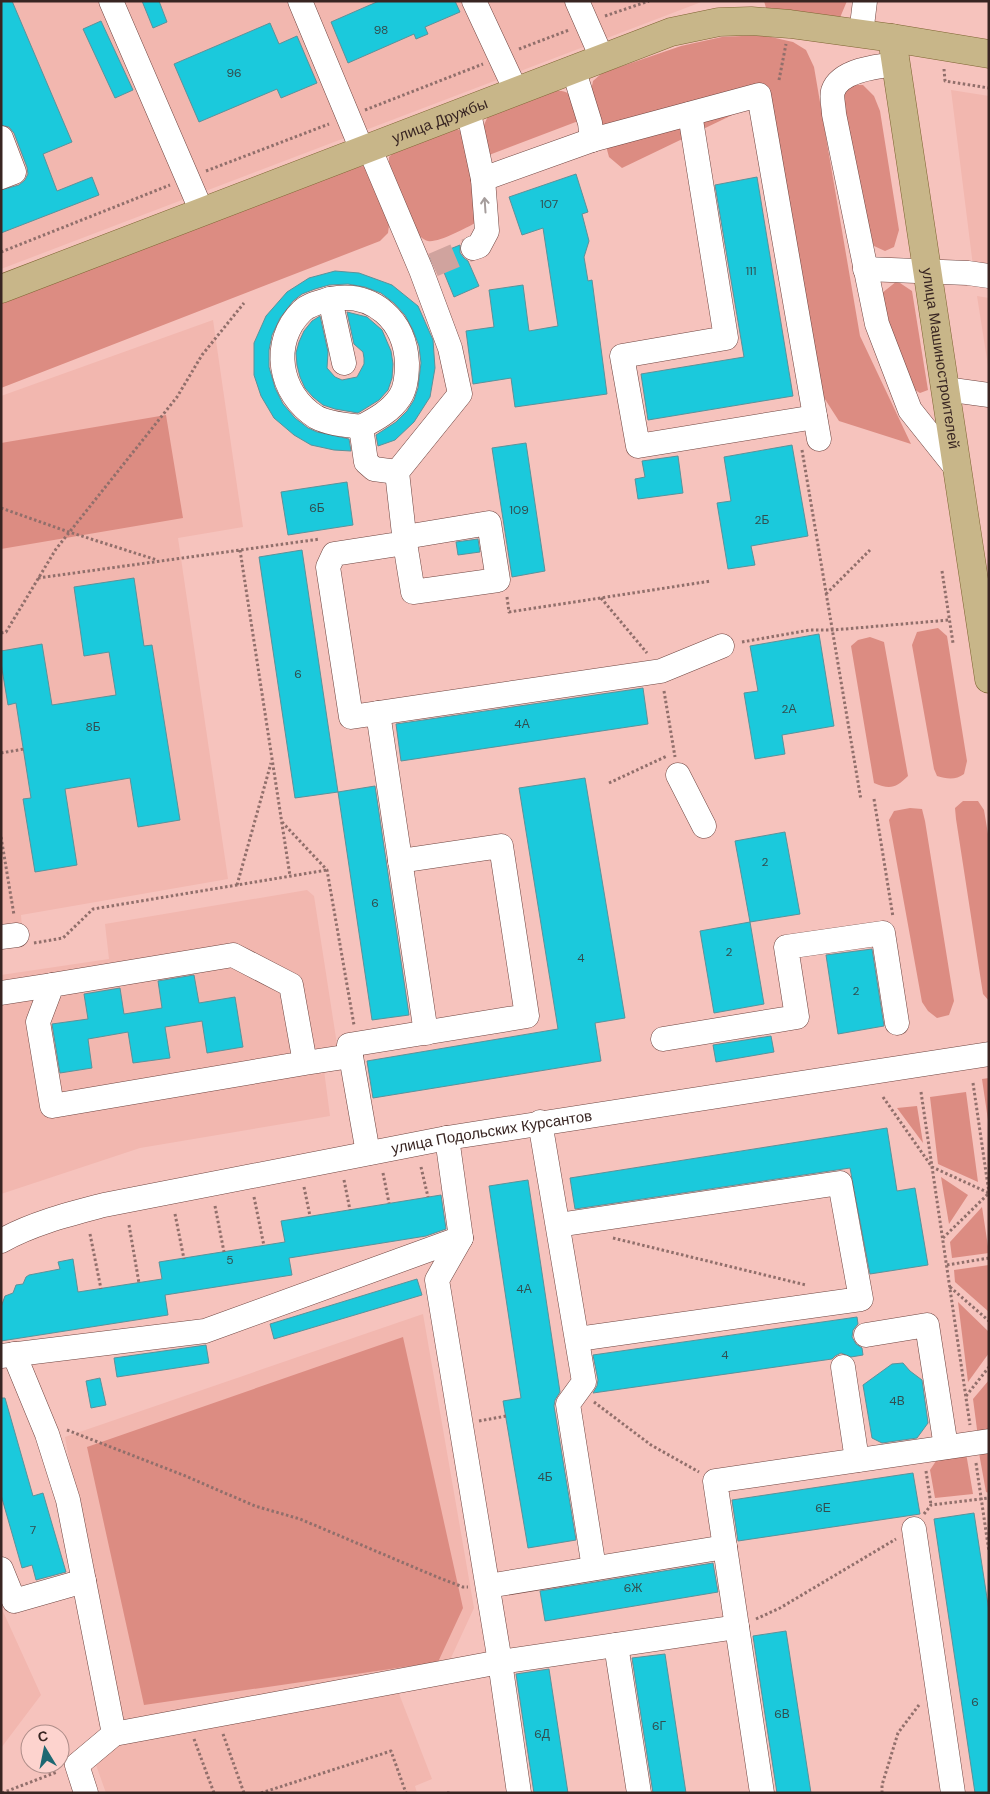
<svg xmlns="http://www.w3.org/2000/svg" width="990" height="1794" font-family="'DM Sans',sans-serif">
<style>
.built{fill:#f2b7af}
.green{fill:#dc8c82}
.building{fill:#1bc9dc;stroke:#5b929a}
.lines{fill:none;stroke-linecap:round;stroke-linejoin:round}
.minor-tunnel{stroke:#d0a39e;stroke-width:24;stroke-dasharray:24 12;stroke-linecap:butt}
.minor-casing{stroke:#6f4540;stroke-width:25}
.major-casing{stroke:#7e6432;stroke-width:29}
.path{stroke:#916f6b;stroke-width:3;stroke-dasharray:2.5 2.5;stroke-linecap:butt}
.minor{stroke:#fff;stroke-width:24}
.major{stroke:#c8b689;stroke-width:28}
.oneway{stroke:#a59d9c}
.labels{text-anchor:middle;stroke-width:4;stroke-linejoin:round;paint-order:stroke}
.number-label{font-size:12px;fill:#314e50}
.street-label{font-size:15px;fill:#382522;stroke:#fdd3ce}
</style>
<rect width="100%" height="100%" fill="#f6c3bd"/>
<path class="built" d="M1 1H704L1 269Z
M951 90 989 96V268L973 266Z
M977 296 989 298V372Z
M213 320 243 527 178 538 228 879 21 915 23 942 1 945V396Z
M307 890 314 896 338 1051 322 1055 330 1116 140 1148 1 1194V975L109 959 105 924Z
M423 1314 474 1608 444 1673 396 1686 432 1779 415 1786 417 1793H106L95 1762 120 1744 65 1437Z
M1 1607 41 1695 1 1748Z"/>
<path class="green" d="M764 1H847L839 20 766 8Z
M762 35 793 42 806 50 814 67 860 336 911 444 839 421 801 362 751 106 622 168 609 157 591 91 593 81 602 73 681 46 722 37Z
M851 85H863L874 96 880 111 899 230 894 247 885 251 874 246 868 233 842 97Z
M556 91C574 89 575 106 581 120L489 155 483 127 488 116Z
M455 128 463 132 468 139 475 223C466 228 438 243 428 241 423 240 419 235 415 231L389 166V157L395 151Z
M364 166 390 218 388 233 380 241 1 388V302L355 167Z
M897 281 912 291 928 390 920 393C893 380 887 321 882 293Z
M166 415 183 518 1 549V443Z
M938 628 947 636 967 761 964 774C956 780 947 779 937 776L934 769 912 645 917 632Z
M870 637 884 642 908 776C896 788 890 790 874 783L851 646 858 640Z
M963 801H978L984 810 989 840V1001L983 994 956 819 955 808Z
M910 808 922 809 925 821 954 1001 949 1015 937 1018 928 1011 922 1002 889 820 894 811Z
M989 1078V1127L982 1079Z
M966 1092 978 1182 938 1164 930 1097Z
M917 1106 923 1143 897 1108Z
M941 1177 968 1195 949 1224Z
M982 1207 989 1253 952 1258 950 1242Z
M989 1265V1312L955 1282 954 1270Z
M958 1302 989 1332V1353L968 1382Z
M403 1337 463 1608 438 1662 144 1705 87 1447Z
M989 1380V1434L978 1437 973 1399Z
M989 1446V1493L986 1492 979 1453Z
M966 1453 973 1494 935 1498 930 1470 938 1458Z"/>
<path class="building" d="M1 1H12L72 142 43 154 57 191 92 177 99 195 1 233V190L19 185 25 180 28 174 27 167 14 133 9 127 1 125Z
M142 1H159L167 22 153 28Z
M379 1H455L460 12 425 27 428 34 416 39 414 34 348 63 331 22Z
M101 21 133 90 115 98 83 29Z
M270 23 279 44 297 36 317 83 281 98 277 89 199 122 174 64Z
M576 174 588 212 582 214 589 241 584 257 588 281 592 280 607 394 515 407 511 378 473 384 466 331 494 327 489 290 523 285 529 331 558 326 543 228 522 235 509 197Z
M757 177 793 396 648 420 641 374 744 357 715 185Z
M460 245V253L464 258 468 261 479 286 454 297 443 270 437 272 430 257Z
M335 271 359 273 392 285 418 306 433 340 435 368 430 397 414 422 395 440 378 446 376 435 396 422 407 411 414 400 418 388 421 363 419 346 413 330 405 315 394 303 381 293 365 287 348 284 329 285 315 289 302 294 293 301 280 318 272 335 269 350V367L275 388 283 404 295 418 308 428 317 432 349 439 351 451 334 450 311 445 294 435 274 418 261 396 254 375V343L266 316 287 292 309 278Z
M347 312 367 317 382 330 391 351 393 364 392 378 388 390 379 400 358 413 335 409 323 405 313 397 305 388 300 377 297 365 296 353 299 342 304 331 312 321 320 316 328 352 327 368 335 377 342 380 357 377 364 364V358L363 352 354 344Z
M526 443 545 571 512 577 492 448Z
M792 445 808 536 751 546 755 565 728 569 717 503 731 501 724 457Z
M678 456 683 493 638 499 635 479 645 477 642 461Z
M347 482 353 525 288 535 281 492Z
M478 539 480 552 458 555 456 542Z
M302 550 338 792 295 798 259 557Z
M134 578 144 646 152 645 180 820 138 827 130 778 65 789 77 865 35 872 23 799 31 798 16 703 8 705 1 663V651L42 644 52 705 116 695 109 652 84 656 74 587Z
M819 634 834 726 782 735 785 754 755 759 744 693 758 691 750 646Z
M643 688 648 724 401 761 396 724Z
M585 778 625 1018 595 1023 601 1061 373 1098 367 1061 558 1029 519 788Z
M375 786 409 1015 372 1020 338 792Z
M785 832 800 914 750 922 735 841Z
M750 922 764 1004 714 1013 700 931Z
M872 949 884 1026 838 1034 826 955Z
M194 975 199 1003 235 997 243 1047 207 1053 202 1021 165 1027 170 1058 133 1063 128 1032 88 1039 92 1068 60 1073 52 1024 88 1019 84 994 120 988 124 1014 162 1008 158 981Z
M771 1036 774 1052 716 1062 713 1045Z
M887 1128 897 1191 915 1188 928 1265 870 1274 850 1168 575 1209 570 1178Z
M528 1180 560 1392 555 1400 554 1406 576 1540 528 1548 503 1401 521 1398 489 1186Z
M441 1195 446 1229 426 1236 289 1258 292 1275 165 1295 168 1315 1 1341V1307L5 1296 13 1293 16 1285 23 1284 26 1277 29 1275 60 1269 58 1262 73 1259 78 1292 162 1279 159 1262 285 1242 281 1221Z
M417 1279 422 1295 274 1339 270 1324Z
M857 1317 858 1324 853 1330 852 1337 856 1344 862 1348 863 1355 851 1357 841 1353 835 1356 832 1359 593 1393 597 1386 598 1380 593 1355Z
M206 1345 209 1363 117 1377 114 1358Z
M903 1363 910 1371 922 1380 928 1423 917 1438 882 1443 872 1438 863 1385 892 1364Z
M100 1378 106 1405 91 1408 86 1381Z
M1 1398H5L33 1496 43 1493 66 1572 36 1580 32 1565 22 1568 1 1495Z
M913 1473 920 1514 738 1541 732 1500Z
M974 1513 989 1611V1793H975L934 1519Z
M713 1563 718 1592 545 1621 540 1591Z
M786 1631 811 1793H777L753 1636Z
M665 1654 686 1793H653L632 1658Z
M549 1669 568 1793H534L516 1674Z"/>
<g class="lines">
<path class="minor-tunnel" d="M433 265 473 248"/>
<g class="minor-casing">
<g id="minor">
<path d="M111 1 202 212"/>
<path d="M300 1 362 150"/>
<path d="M474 1 516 91"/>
<path d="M577 1 602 58"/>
<path d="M861 34 865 1"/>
<path d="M896 64C878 66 840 70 833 91 831 97 834 108 834 114L877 324 910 410 957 469"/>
<path d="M573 68 590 123 592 140"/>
<path d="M468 109 483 179 487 231 479 246 473 248"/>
<path d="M690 114 726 338 622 356 638 446 815 417"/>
<path d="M1 138 14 172 1 177"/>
<path d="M369 147 421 270 450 348 460 394 397 472 405 543 334 554 328 567 351 717 378 713 426 1033"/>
<path d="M483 179 592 140 759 95 819 439"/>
<path d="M865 269 968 273 989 276"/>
<path d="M330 299C321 302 309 304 302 311 270 342 279 394 316 417 329 424 347 425 361 427"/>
<path d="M344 363 330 299C374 291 405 321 407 363 407 373 406 388 400 397 391 411 376 419 361 427L366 462 374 469 397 472"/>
<path d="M945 389 989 395"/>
<path d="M405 537 489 523 498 580 413 592 405 543"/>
<path d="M378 713 661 671 722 646"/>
<path d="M678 775 704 826"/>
<path d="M1 937 17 935"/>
<path d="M1 993 52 985"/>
<path d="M663 1039 797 1017 786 947 883 933 897 1023"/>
<path d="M305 1063 52 1106 38 1022 52 985 233 955 291 985 305 1063 351 1056"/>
<path d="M540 1122 584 1382 568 1404 594 1568"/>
<path d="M447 1138 461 1238 437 1280 500 1662 519 1793"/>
<path d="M368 1153 349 1045 527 1016 501 846 400 861"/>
<path d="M558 1225 840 1183 861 1299 578 1339"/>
<path id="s1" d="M1 1241C33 1223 70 1214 104 1205L447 1138 989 1054"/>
<path d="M866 1335 927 1325 946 1447"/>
<path d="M14 1354 47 1434 68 1500 114 1734"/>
<path d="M1 1356 205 1331 461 1238"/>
<path d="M843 1367 857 1460"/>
<path d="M914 1529 953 1793"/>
<path d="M1 1569 14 1601 84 1581"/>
<path d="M488 1586 725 1547"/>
<path d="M616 1645 639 1793"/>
<path d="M86 1793 77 1765 114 1734 500 1662 737 1627"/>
<path d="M762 1793 715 1481 989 1441"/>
</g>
</g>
<g class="major-casing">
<g id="major">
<path id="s2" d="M892 38 989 679"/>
<path id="s3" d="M1 289 671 32 719 22 751 21 790 24 892 38 989 54"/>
</g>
</g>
<path class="path" d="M605 16 649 1
M519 49 569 30
M944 69 945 81 989 88
M779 80 786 44
M365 110 483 64
M206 171 329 124
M1 252 170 185
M802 450 861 800
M1 508 69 532 157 560
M240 550 290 876
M942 571 953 643
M38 578 320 539
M826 594 870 550
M507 597 509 612 711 581
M601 598 647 653
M1 633 6 632 56 549 177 397 202 355 244 303
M742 642 810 630H833L949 620
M664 691 675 757
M1 753 24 749
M609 783 667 756
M874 799 893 917
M282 822 327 870 354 1025
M1 837 14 915
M237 885 271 763
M34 943 63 938 93 909 327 870
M973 1083 989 1193
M921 1092 970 1425
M883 1097 932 1167 989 1193 943 1238
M421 1167 428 1197
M383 1173 389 1203
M344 1180 350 1210
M304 1187 310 1216
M254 1197 264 1246
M215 1206 224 1252
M175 1214 184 1259
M129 1225 139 1283
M90 1234 101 1289
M613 1238 806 1285
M947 1265 989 1258
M950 1287 989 1321
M966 1396 989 1367
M594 1402 651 1445 699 1472
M479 1421 506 1416
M67 1430 183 1475 255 1506 300 1519 437 1577 463 1587H468
M976 1463 989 1552
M926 1471 931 1505
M924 1514 931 1505 989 1498
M756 1619 780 1608 896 1539
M223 1734 244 1793
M194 1739 214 1793
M2 1793 57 1772
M261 1793 391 1751 406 1793
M447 1793H450
M882 1793V1785L898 1733 919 1705"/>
<use href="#minor" class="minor"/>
<use href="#major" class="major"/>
</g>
<defs><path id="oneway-shaft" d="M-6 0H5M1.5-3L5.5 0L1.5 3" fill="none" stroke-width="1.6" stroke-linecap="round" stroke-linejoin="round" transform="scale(1.25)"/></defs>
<use class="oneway" href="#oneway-shaft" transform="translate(485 205) rotate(-94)"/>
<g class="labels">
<g class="number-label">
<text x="381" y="34">98</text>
<text x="234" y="77">96</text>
<text x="549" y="208">107</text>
<text x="751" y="275">111</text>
<text x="317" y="512">6Б</text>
<text x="519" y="514">109</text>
<text x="762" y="524">2Б</text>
<text x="298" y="678">6</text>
<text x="789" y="713">2А</text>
<text x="522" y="728">4А</text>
<text x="93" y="731">8Б</text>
<text x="765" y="866">2</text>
<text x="375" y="907">6</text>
<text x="729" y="956">2</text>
<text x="581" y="962">4</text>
<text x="856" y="995">2</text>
<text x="230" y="1264">5</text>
<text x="524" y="1293">4А</text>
<text x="725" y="1359">4</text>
<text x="897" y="1405">4В</text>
<text x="545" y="1481">4Б</text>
<text x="823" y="1512">6Е</text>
<text x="33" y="1534">7</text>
<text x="633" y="1592">6Ж</text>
<text x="975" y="1706">6</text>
<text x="782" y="1718">6В</text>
<text x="659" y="1730">6Г</text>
<text x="542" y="1738">6Д</text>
</g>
<g class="street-label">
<text dy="5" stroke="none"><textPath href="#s3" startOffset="470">улица Дружбы</textPath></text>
<text dy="5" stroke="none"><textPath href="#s2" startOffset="324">улица Машиностроителей</textPath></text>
<text dy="5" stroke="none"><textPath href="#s1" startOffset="504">улица Подольских Курсантов</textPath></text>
</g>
</g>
<rect width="990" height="1794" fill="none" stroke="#382522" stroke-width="5"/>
<g transform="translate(45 1749) rotate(350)"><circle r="24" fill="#fdd3ce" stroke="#ae8d89"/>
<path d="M0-4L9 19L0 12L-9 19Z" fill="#1d6872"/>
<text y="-8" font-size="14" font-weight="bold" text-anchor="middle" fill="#382522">С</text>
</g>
</svg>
